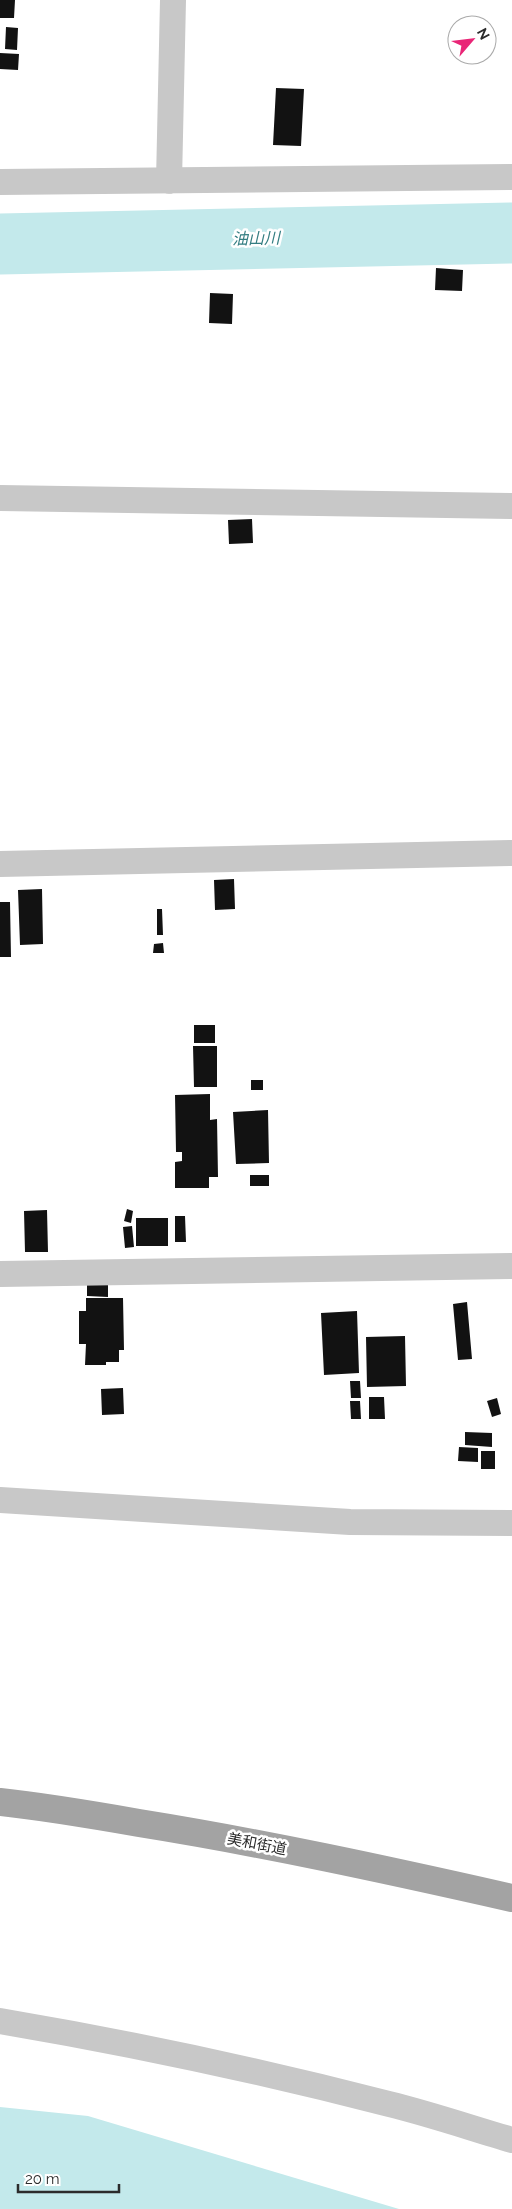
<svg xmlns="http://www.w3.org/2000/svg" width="512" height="2209" font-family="Raleway,'Noto Sans JP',sans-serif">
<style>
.water{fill:#c3e9eb}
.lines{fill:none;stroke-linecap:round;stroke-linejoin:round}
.river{stroke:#c3e9eb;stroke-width:61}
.building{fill:#121212}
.minor{stroke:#c8c8c8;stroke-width:26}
.primary{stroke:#a3a3a3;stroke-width:28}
.labels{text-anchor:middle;stroke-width:5;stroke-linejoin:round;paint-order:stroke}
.street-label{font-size:15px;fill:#2b2b2b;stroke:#fff}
.water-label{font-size:16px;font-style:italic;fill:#347e82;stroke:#fff}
</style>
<rect width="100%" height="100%" fill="#fff"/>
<path class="water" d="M0 2107 88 2116 399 2209H0Z"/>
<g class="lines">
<path class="river" d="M0 244 512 233"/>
</g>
<path class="building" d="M0 0H15L14 18H0Z
M6 27 18 28 17 50 5 49Z
M0 53 19 54 18 70 0 69Z
M276 88 304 89 301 146 273 145Z
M436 268 463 270 462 291 435 290Z
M210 293 233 294 232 324 209 323Z
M252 519 253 543 229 544 228 520Z
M234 879 235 909 215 910 214 880Z
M42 889 43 944 20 945 18 890Z
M0 902H10L11 957H0Z
M157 909H162L163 935H157Z
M163 943 164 953H153L154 944Z
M194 1025H215V1043H194Z
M193 1046H217V1087H194Z
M251 1080H263V1090H251Z
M210 1094V1120L217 1119 218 1177H209V1188H175V1162L182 1161V1152H176L175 1095Z
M268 1110 269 1163 236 1164 233 1112Z
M250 1175H269V1186H250Z
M127 1209 133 1211 131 1223 124 1221Z
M47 1210 48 1252H25L24 1211Z
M175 1216H185L186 1242H175Z
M136 1218H168V1246H136Z
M132 1226 134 1247 125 1248 123 1227Z
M87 1285H108V1297L87 1296Z
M86 1298H123L124 1350H119V1362H106V1365H85L86 1344H79V1311H86Z
M467 1302 472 1359 458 1360 453 1304Z
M357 1311 359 1373 324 1375 321 1313Z
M405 1336 406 1386 367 1387 366 1337Z
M350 1381H360L361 1398H351Z
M123 1388 124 1414 102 1415 101 1389Z
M369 1397H384L385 1419H369Z
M497 1398 501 1414 492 1417 487 1401Z
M350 1401H360L361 1419H351Z
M465 1432 492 1433V1447L465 1445Z
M459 1447 478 1448V1462L458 1461Z
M481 1451H495V1469H481Z"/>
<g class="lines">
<path class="minor" d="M169 181 173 0
M0 182 512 177
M0 498 512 506
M0 864 512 853
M0 1274 512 1266
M0 1500 350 1522 512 1523
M0 2021C130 2043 261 2071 389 2104 430 2114 471 2128 512 2140"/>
<path class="primary" d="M0 1802C47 1807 93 1815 139 1823 264 1843 388 1870 512 1898"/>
</g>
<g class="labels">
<g class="street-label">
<text transform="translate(257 1844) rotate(11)" y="5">美和街道</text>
</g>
<g class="water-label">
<text transform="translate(256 238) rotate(-1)" y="6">油山川</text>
</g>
</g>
<g transform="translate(472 40) rotate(62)"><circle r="24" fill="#ffffff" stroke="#aaaaaa"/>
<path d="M0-4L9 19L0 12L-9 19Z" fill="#e92677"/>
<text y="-8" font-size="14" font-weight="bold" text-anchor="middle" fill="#2b2b2b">N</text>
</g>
<path d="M18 2184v8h101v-8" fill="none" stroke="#2b2b2b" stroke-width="2.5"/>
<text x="25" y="2184" font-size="15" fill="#2b2b2b" stroke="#ffffff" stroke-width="4" paint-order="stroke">20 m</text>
</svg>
